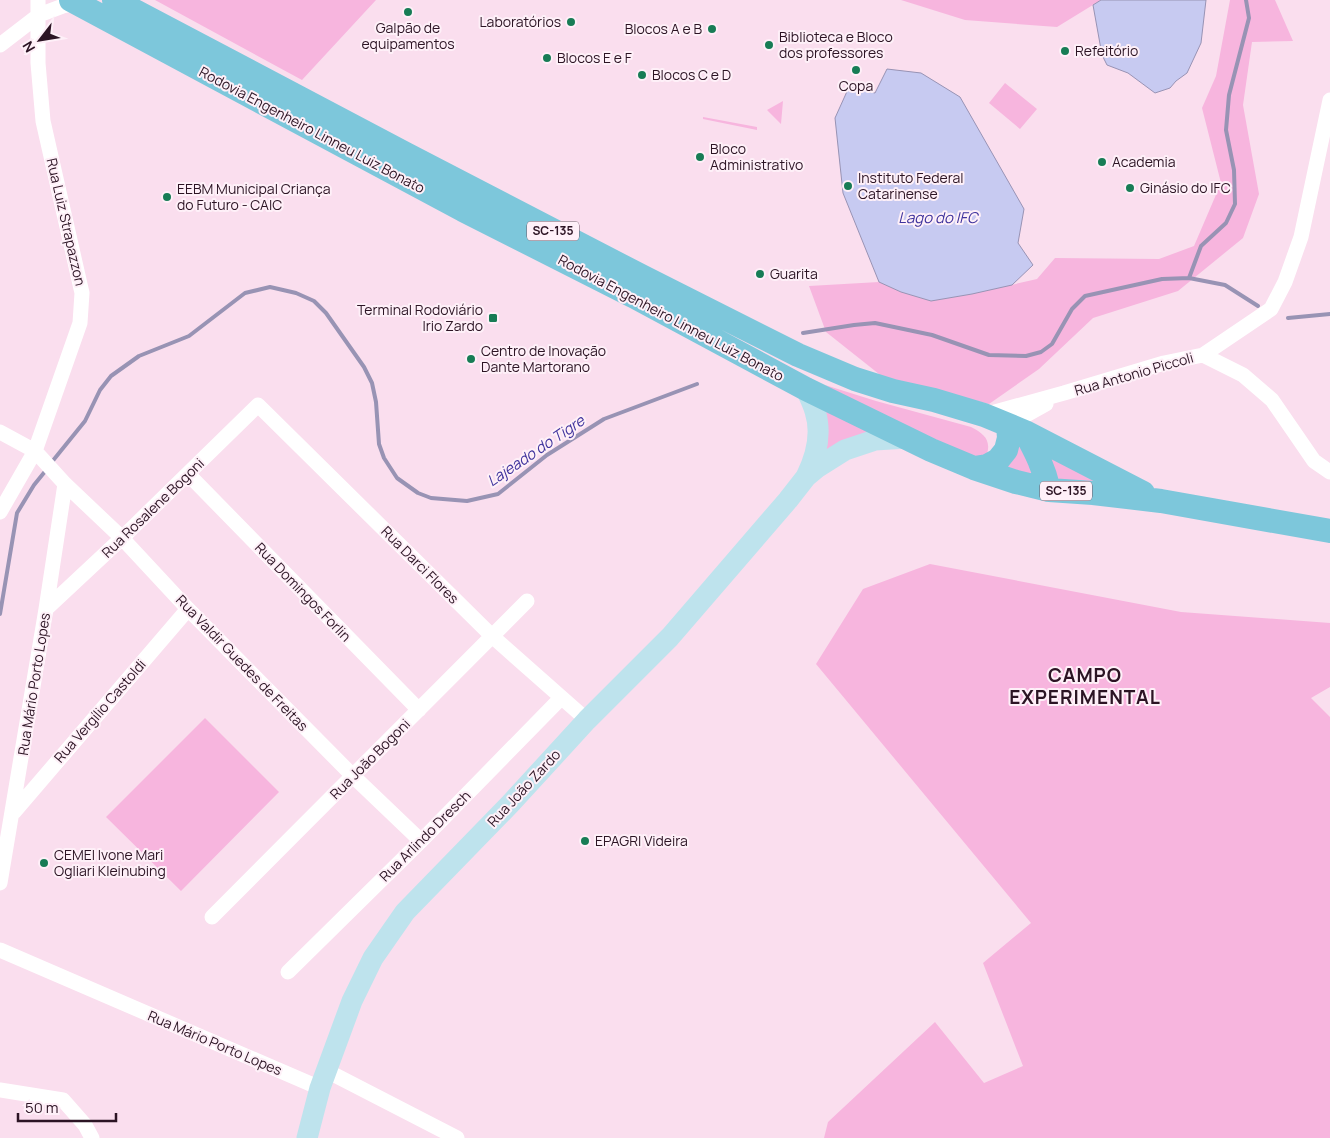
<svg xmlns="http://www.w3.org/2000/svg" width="1330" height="1138" font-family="Manrope,sans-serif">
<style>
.green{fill:#f7b5de}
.water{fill:#c7caf1;stroke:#9893b4}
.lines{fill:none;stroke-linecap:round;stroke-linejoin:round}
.stream{stroke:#9893b4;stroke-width:4}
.minor{stroke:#fff;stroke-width:15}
.secondary{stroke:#bee3ed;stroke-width:21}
.primary{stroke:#7dc7db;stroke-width:24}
.poi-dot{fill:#177c55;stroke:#fef0f8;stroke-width:2}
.labels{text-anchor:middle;stroke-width:4;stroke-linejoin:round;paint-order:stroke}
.shield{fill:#fef0f8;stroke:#6b5664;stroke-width:1}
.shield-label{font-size:12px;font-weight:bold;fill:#2c1424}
.poi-label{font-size:14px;fill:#2c1424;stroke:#fef0f8;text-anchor:start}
.street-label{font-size:14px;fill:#2c1424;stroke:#fef0f8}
.water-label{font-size:15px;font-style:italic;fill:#3f339d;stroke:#fef0f8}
.district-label{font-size:19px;font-weight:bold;letter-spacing:1px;fill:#2c1424;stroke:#fef0f8}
</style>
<rect width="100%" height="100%" fill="#fadeee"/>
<path class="green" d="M155 0H376L302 80Z
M901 0H1101L1057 27 965 20Z
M1230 0H1275L1293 41 1252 42 1243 105 1259 194 1243 238 1178 291 1093 318 1039 369 989 404 884 378 826 332 809 286 879 282 901 292 931 301 972 294 1037 279 1055 258 1159 259 1194 246 1221 183 1202 108 1216 76Z
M1005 83 1037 109 1020 129 989 103Z
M783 101 781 124 767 110Z
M703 117 757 127V130L703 119Z
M825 385 876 401 971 427C985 434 992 441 986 457L973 464Z
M819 404 878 436 823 454Z
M1020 446 1041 481 1002 466 1008 447Z
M1048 453 1118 489 1054 486Z
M930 564 1181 612 1330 623V687L1311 698 1330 717V1138H824L828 1122 935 1022 984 1083 1023 1066 983 963 1031 923 816 664 863 589Z
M205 718 279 792 181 891 106 817Z"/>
<path class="water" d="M1101 0H1206L1201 43 1187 73 1176 81 1170 88 1155 93 1128 73 1107 65 1102 55 1093 5Z
M887 69 921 73 960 97 1024 209 1018 243 1033 265 1012 285 972 294 931 301 901 292 879 282 843 193 835 118 849 87 875 93Z"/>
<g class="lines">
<path class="stream" d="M1189 278 1225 285 1258 306
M1288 318 1330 314
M803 333 854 325 875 323 932 335 989 355 1026 356 1041 352 1052 344 1072 309 1085 296 1162 279 1189 278 1201 246 1226 223 1235 204 1234 170 1226 130 1229 95 1249 18 1246 0
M51 463 85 421 100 390 111 376 139 356 189 336 245 293 270 287 296 293 314 301 326 313 364 367 372 383 376 402 379 444 384 458 397 478 418 493 431 498 467 501 498 494 547 455 604 419 697 384
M0 614 17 513 34 485 47 469"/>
<path class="minor" d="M0 45 39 15 63 6 76 3
M1203 355 1243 375 1272 400 1314 461 1330 472
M984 415 1064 393 1164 363 1203 355 1271 309 1285 282 1301 237 1330 100
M1008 425 1046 404
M0 432 35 451 65 484 122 538 188 609 353 776 421 841
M188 474 419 710
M0 512 35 451 80 323 82 293 43 121 38 63V0
M46 609 122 538 258 405 492 636 587 720
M14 812 188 609
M0 883 46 609 65 484
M212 917 527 601
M0 950 320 1088
M288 972 421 841 561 698
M327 1071 457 1138
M0 1090 63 1100 85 1125 92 1138"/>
<path class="secondary" d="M806 389C809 396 813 404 815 411 822 433 816 457 806 477
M307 1138 320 1088 352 1001 373 958 405 912 511 803 587 720 670 637 788 500 806 477 818 467 845 450 875 440 907 438"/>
<path class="primary" d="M71 0 463 210 633 296 806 389 931 450 974 468 1016 482 1049 490 1093 493 1161 501 1330 531
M114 0 406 154 643 277 798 355 855 379 893 391 934 400 984 415 1025 432 1143 493
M1025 432C1036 452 1044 468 1049 490
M974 468 987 466 998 460 1006 450 1009 438 1008 425"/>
</g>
<g class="poi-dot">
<circle cx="408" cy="12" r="5"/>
<circle cx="571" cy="22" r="5"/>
<circle cx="712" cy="29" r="5"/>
<circle cx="769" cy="45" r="5"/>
<circle cx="1065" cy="51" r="5"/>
<circle cx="547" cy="58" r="5"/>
<circle cx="856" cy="70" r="5"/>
<circle cx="642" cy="75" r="5"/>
<circle cx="700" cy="157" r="5"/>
<circle cx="1102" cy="162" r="5"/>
<circle cx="848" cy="186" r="5"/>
<circle cx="1130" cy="188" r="5"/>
<circle cx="167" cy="197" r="5"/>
<circle cx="760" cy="274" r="5"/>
<rect x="488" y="313" width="10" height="10" rx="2.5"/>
<circle cx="471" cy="359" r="5"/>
<circle cx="585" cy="841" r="5"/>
<circle cx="44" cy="863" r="5"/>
</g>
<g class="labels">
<g class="shield">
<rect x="527" y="221.5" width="52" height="19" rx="4"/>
<rect x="1040" y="481.5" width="52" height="19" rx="4"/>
</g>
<g class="shield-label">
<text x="553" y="235">SC-135</text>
<text x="1066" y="495">SC-135</text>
</g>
<g class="poi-label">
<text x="561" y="27" text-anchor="end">Laboratórios</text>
<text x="408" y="33" text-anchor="middle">Galpão de<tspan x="408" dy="16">equipamentos</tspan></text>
<text x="702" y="34" text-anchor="end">Blocos A e B</text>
<text x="779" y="42">Biblioteca e Bloco<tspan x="779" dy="16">dos professores</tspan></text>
<text x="1075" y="56">Refeitório</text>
<text x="557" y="63">Blocos E e F</text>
<text x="652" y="80">Blocos C e D</text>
<text x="856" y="91" text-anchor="middle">Copa</text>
<text x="710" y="154">Bloco<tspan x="710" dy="16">Administrativo</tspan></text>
<text x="1112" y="167">Academia</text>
<text x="858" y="183">Instituto Federal<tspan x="858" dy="16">Catarinense</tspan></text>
<text x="1140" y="193">Ginásio do IFC</text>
<text x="177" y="194">EEBM Municipal Criança<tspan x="177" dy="16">do Futuro - CAIC</tspan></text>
<text x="770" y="279">Guarita</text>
<text x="483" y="315" text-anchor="end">Terminal Rodoviário<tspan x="483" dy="16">Irio Zardo</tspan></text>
<text x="481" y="356">Centro de Inovação<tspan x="481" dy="16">Dante Martorano</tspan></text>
<text x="595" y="846">EPAGRI Videira</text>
<text x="54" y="860">CEMEI Ivone Mari<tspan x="54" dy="16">Ogliari Kleinubing</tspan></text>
</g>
<g class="street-label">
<text transform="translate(312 130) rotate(28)" y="5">Rodovia Engenheiro Linneu Luiz Bonato</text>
<text transform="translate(66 222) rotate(77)" y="5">Rua Luiz Strapazzon</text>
<text transform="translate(671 318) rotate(28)" y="5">Rodovia Engenheiro Linneu Luiz Bonato</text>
<text transform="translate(1134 374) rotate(-16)" y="5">Rua Antonio Piccoli</text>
<text transform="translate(153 508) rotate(-44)" y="5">Rua Rosalene Bogoni</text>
<text transform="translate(420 565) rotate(45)" y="5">Rua Darci Flores</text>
<text transform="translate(303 592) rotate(46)" y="5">Rua Domingos Forlin</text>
<text transform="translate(242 663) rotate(46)" y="5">Rua Valdir Guedes de Freitas</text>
<text transform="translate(34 684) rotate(-81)" y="5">Rua Mário Porto Lopes</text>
<text transform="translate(100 711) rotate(-49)" y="5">Rua Vergílio Castoldi</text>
<text transform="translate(370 759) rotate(-45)" y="5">Rua João Bogoni</text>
<text transform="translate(524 788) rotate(-47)" y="5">Rua João Zardo</text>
<text transform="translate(425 836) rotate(-45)" y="5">Rua Arlindo Dresch</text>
<text transform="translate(215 1043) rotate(23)" y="5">Rua Mário Porto Lopes</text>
</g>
<g class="water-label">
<text x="938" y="223">Lago do IFC</text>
<text transform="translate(536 451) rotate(-34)" y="5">Lajeado do Tigre</text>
</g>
<g class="district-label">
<text x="1085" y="682">CAMPO<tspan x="1085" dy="22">EXPERIMENTAL</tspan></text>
</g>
</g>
<g transform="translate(40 40) rotate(239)" stroke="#fef0f8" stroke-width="4" paint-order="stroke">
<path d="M0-4L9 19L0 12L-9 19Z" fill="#2c1424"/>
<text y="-8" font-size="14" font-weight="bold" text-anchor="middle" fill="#2c1424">N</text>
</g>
<path d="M18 1113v8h98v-8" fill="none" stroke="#2c1424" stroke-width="2.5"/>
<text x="25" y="1113" font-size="15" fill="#2c1424" stroke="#fef0f8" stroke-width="4" paint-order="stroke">50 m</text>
</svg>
